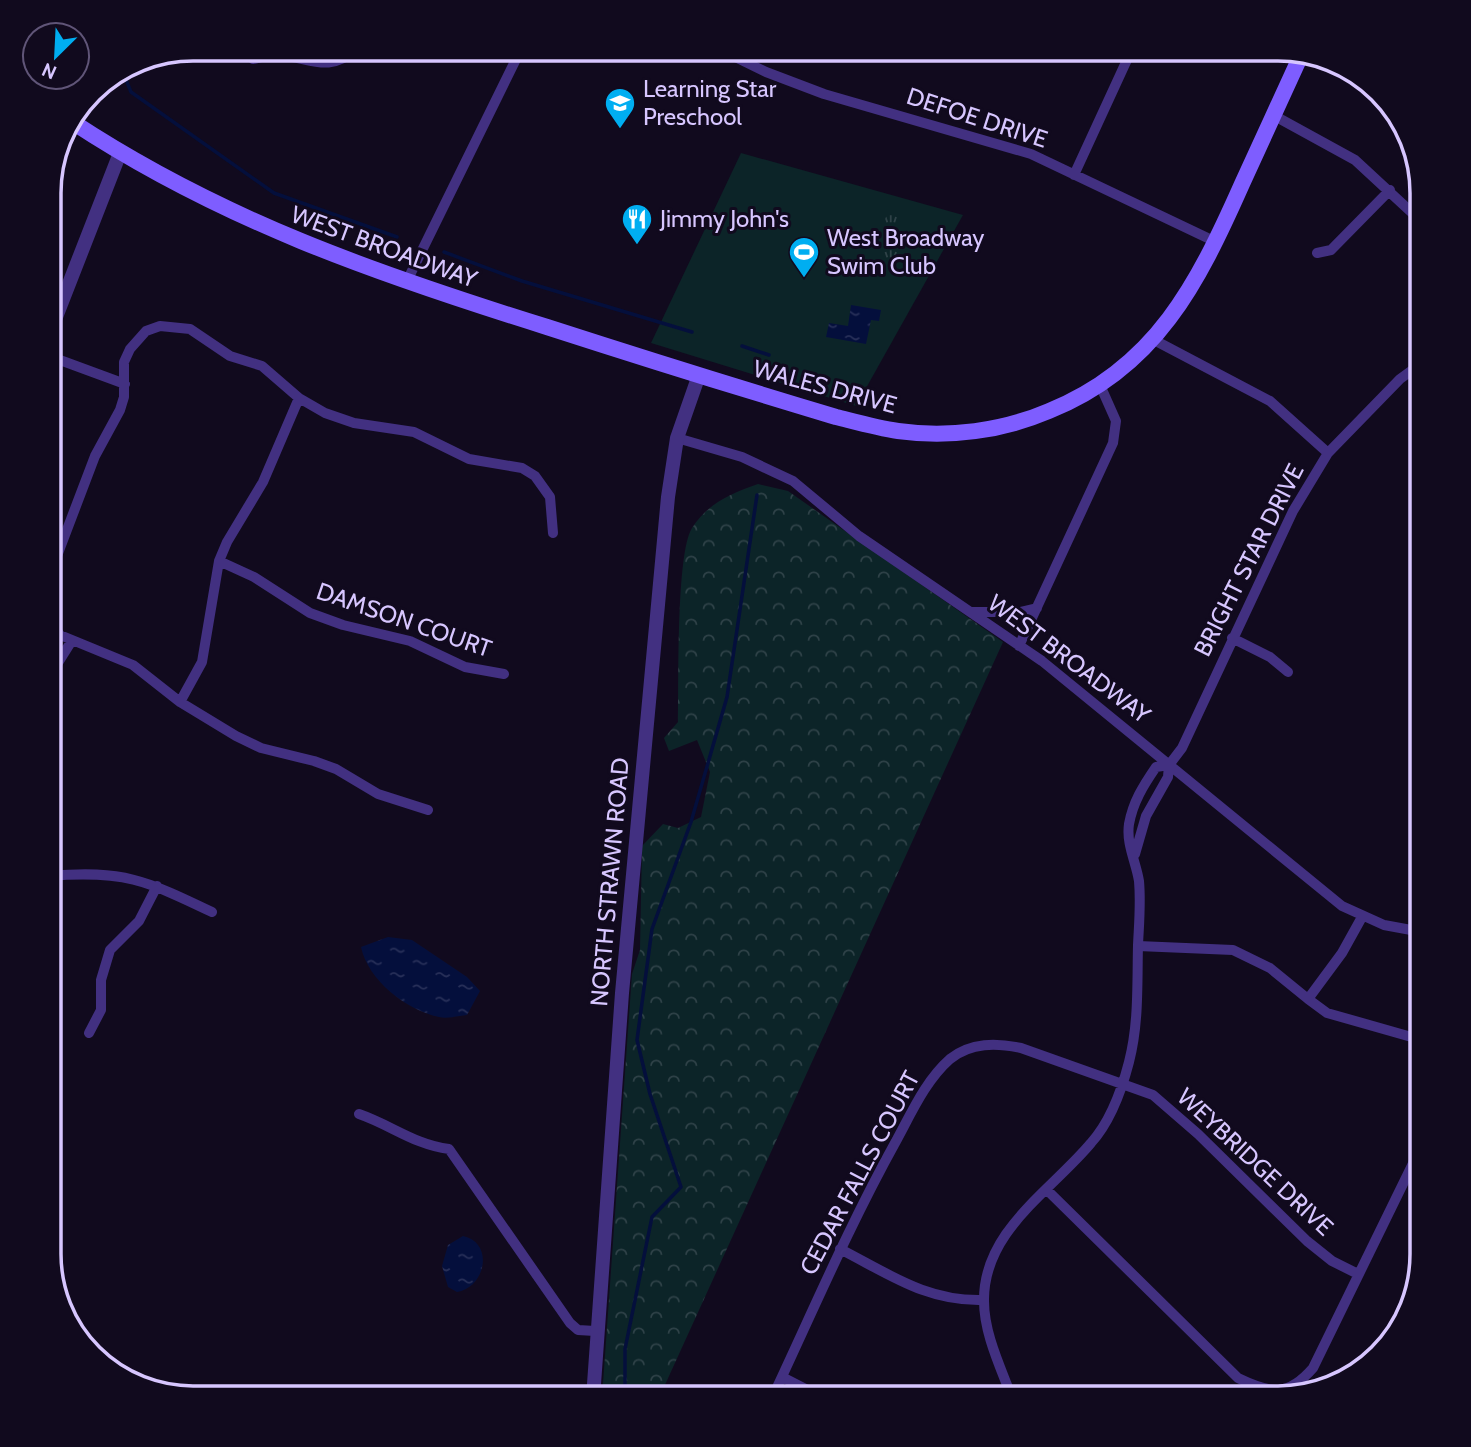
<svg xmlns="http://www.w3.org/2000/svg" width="1471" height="1447" font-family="Cabin,sans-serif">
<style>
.grass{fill:#0c2428}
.forest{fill:url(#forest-crowns)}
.park{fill:url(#park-tufts)}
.water{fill:url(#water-ripples)}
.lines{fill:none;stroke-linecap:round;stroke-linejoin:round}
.stream{stroke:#040f3c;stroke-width:3.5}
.minor{stroke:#423081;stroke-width:10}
.tertiary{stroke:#423081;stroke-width:14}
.secondary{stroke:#7e5dff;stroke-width:16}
.labels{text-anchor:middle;stroke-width:6;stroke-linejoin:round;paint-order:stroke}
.poi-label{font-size:24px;fill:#d7c6ff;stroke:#110a1e;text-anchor:start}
.street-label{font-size:24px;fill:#d7c6ff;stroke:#110a1e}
.rim{fill:none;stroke:#d7c6ff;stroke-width:3.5}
</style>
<defs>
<pattern id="forest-crowns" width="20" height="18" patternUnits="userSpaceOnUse" patternTransform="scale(1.75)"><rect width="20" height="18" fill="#0c2428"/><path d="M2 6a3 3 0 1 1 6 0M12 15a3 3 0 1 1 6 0" fill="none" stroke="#2f4248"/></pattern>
<pattern id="park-tufts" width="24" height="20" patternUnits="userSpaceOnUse" patternTransform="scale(1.75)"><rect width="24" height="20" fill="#0c2428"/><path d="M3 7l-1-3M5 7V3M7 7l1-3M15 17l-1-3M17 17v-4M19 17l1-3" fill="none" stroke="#2f4248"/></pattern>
<pattern id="water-ripples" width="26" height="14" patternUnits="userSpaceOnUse" patternTransform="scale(1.75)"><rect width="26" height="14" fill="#040f3c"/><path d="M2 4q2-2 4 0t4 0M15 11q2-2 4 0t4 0" fill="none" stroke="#283059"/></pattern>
</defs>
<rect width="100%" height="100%" fill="#110a1e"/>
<path class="grass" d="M741 153 963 215 856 406 651 343Z"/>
<path class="forest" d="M758 484 788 491 1003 642 659 1398H602L632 974 640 950 642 846 663 824 678 828 701 817 710 772 697 740 669 751 664 738 678 722C679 685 676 553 692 528 708 503 732 493 758 484Z"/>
<path class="park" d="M889 210 934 230 911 281 867 261Z"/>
<path class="water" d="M851 305 881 310 879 321 871 320 866 344 826 337 829 323 848 326Z
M388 937 412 940 467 977 480 991 467 1015C458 1016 447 1019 439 1017 406 1010 368 980 361 947Z
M463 1236C495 1243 485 1288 457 1292L448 1287 442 1266 448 1245Z"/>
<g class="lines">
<path class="stream" d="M122 70 131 92 274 193 397 237
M444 252 522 281 692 332
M742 346 769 355
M625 1398V1349L652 1217 681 1187 650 1094 637 1040 652 929 691 822 727 697 757 495"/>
<path class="minor" d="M719 49 766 72 824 94 1031 154 1216 242
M253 59C260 58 269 54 276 55 310 56 325 75 357 49
M1273 115 1355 160 1422 222
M1074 175 1132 49
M1317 253 1331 250 1390 190
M406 283 521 49
M1154 340 1270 401 1328 453
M49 356 125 384
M677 438 742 457 793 481 859 536 1042 661 1342 906 1384 925 1422 932
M219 561 254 577 310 613 343 625 410 641 465 667 504 674
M49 577 95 456 120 410 124 397V362L130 349 146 331 160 326 190 329 230 356 262 366 299 398 325 413 354 423 414 432 469 459 522 468 535 476 550 497 553 533
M971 612H1020L1037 608
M49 619 60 635 133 665 180 702 236 736 261 748 314 761 336 769 378 794 428 810
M1232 638 1270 657 1288 672
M1019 646 1113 443 1116 421 1100 385
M49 677 71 642
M180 702 202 662 219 561 227 542 263 482 299 398
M1169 765 1182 748 1293 511 1328 453 1400 379 1422 363
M1135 854 1146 816 1168 777 1169 765
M49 876C124 870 145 880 212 912
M1362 917 1342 953 1308 999 1327 1013 1422 1040
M1138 946 1233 950 1270 968 1308 999
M89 1033 101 1010V980L110 950 139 921 157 886
M359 1114C391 1125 415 1145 449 1149L570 1323 578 1330 595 1331
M1047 1190 1238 1378C1271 1394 1288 1397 1313 1368L1422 1145
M840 1249C889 1274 927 1302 984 1300
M782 1377 823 1398
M772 1398C812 1313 849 1226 895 1143 911 1114 925 1081 950 1059 971 1042 997 1043 1021 1048L1153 1095 1198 1134 1307 1241 1332 1261 1358 1274
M1012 1398C1001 1368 984 1334 984 1301 983 1231 1051 1191 1091 1143 1110 1122 1122 1089 1129 1062 1139 1023 1137 985 1138 945 1139 924 1141 903 1139 881 1136 862 1126 844 1129 824 1133 802 1143 786 1156 767L1169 765"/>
<path class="tertiary" d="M49 335 120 153
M593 1398 622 993 668 497 677 438 699 375"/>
<path class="secondary" d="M71 121C221 220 377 274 547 327 643 358 739 388 836 417 856 422 877 428 898 431 949 438 1002 431 1049 411 1156 368 1198 283 1242 184 1262 140 1282 97 1302 53"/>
</g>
<defs>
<g id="school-pin" transform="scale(1.575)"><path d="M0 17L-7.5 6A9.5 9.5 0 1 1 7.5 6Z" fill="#00aef1" stroke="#110a1e"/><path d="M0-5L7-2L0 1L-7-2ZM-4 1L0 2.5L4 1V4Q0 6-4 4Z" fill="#fff"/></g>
<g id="restaurant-pin" transform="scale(1.575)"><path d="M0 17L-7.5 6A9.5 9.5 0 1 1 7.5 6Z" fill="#00aef1" stroke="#110a1e"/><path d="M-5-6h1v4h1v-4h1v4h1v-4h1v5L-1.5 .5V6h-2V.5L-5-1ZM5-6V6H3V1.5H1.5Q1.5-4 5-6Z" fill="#fff"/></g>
<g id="stadium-pin" transform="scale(1.575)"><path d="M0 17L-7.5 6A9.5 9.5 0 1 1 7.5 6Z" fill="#00aef1" stroke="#110a1e"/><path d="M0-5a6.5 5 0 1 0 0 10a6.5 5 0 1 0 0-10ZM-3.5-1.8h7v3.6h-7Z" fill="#fff"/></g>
</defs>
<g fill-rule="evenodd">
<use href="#school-pin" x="620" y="103"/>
<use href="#restaurant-pin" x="637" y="219"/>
<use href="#stadium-pin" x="804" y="252"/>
</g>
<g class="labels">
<g class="poi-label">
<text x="643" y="97">Learning Star<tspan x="643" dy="28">Preschool</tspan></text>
<text x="660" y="227">Jimmy John's</text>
<text x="827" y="246">West Broadway<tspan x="827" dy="28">Swim Club</tspan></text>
</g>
<g class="street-label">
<text transform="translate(977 118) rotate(18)" y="8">DEFOE DRIVE</text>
<text transform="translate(384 247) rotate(20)" y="8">WEST BROADWAY</text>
<text transform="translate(825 387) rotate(15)" y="8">WALES DRIVE</text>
<text transform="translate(1249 560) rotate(-63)" y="8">BRIGHT STAR DRIVE</text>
<text transform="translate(404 620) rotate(19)" y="8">DAMSON COURT</text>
<text transform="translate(1069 659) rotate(37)" y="8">WEST BROADWAY</text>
<text transform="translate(610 882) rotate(-85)" y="8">NORTH STRAWN ROAD</text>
<text transform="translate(1255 1162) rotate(43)" y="8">WEYBRIDGE DRIVE</text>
<text transform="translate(860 1173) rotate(-62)" y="8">CEDAR FALLS COURT</text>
</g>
</g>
<path d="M0 0H1471V1447H0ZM193 61H1278A132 132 0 0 1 1410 193V1254A132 132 0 0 1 1278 1386H193A132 132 0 0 1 61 1254V193A132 132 0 0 1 193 61Z" fill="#110a1e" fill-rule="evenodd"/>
<path class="rim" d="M193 61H1278A132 132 0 0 1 1410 193V1254A132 132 0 0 1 1278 1386H193A132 132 0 0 1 61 1254V193A132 132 0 0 1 193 61Z"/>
<g transform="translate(56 56) rotate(204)"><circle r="33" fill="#110a1e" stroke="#605578" stroke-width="2"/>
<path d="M0-5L12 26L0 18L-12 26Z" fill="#00aef1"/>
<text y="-10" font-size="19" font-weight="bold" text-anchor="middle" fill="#d7c6ff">N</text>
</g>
</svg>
